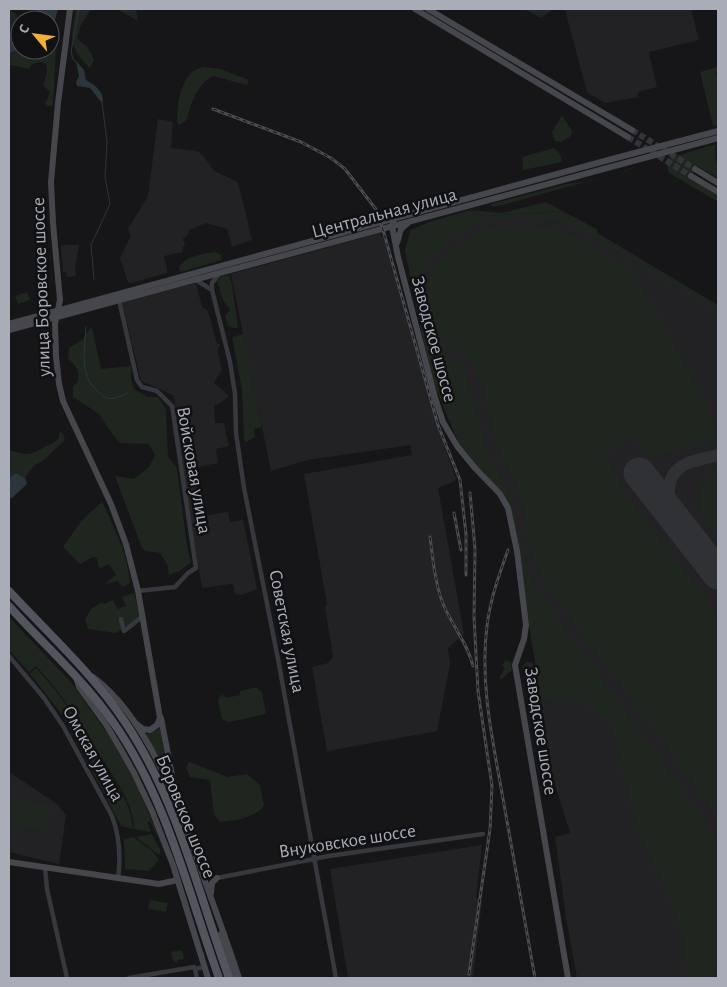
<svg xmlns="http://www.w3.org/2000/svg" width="727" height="987" font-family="'Alegreya Sans',sans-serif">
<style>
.built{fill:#222225}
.green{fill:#1e261f}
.water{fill:#2c353c}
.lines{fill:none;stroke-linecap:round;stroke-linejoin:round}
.stream{stroke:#2c353c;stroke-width:1}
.taxiway{stroke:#303135;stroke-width:12}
.runway{stroke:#303135;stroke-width:31}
.secondary-tunnel{stroke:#333438;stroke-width:6;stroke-dasharray:6 3;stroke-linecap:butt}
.street{stroke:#37383d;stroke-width:4.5}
.secondary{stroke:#45474d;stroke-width:6}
.primary{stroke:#53555c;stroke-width:8}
.rail-casing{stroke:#4a4c52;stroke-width:3}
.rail{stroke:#111113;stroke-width:1;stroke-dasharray:4;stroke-linecap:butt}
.labels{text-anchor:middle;stroke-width:5;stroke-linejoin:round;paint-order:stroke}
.street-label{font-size:19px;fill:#a8adb8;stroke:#111113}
</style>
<rect width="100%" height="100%" fill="#161618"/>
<path class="built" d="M569 9H691L699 40 649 52 657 87 638 92V97L605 103 587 92 565 10Z
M158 119 173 122 171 148 197 151 203 155 214 171 238 182 252 240 232 247 227 229 206 223 190 230 186 237 183 238 185 245 182 248 183 252 164 256 167 269V273L131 283 128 282 120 258 131 236 128 229 148 196Z
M470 210 485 216 561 211 718 305V978H577L566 918 555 837 570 833 553 778 541 711 530 622 510 498 432 363 405 251 410 230 432 221Z
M380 233 381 236H383L436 422 456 479 455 481 438 488 464 634 448 648 450 664 437 731 327 751 312 667 328 663 333 656 325 608 327 604 304 474 412 455 410 445 308 460 271 471 231 274Z
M61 245H79L75 268 76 276 67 277 66 272H63Z
M196 283 202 307 208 311 217 344H220V347L218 348V352L222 370 214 383 229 396 219 404 214 405 215 423H224L229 446 216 449 218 463 187 469 189 480 196 479 203 516 228 512 230 522 243 520 257 589 241 595 235 594 234 586 231 584 202 588 180 456 174 413 175 401 173 395 141 381 122 302Z
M9 772 57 804 66 815 59 864 9 852Z
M482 845 476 898 482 901 473 978H348L330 869Z"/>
<path class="green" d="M9 9 16 14 19 23 9 35Z
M76 9H91L81 25 77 38 88 48 94 60 90 68C67 45 71 39 76 9Z
M117 9H136L138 21Z
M524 9H553L541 18Z
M57 27 53 106H48L45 104 50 92 44 86C44 78 49 73 46 64L42 62 32 64 29 69 11 65 9 67V53L20 49 50 50V38L53 28Z
M203 67 220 69 249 80 247 85 213 76C195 86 192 103 186 121L178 125C175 110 180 83 192 72 195 70 200 68 203 67Z
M718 67V71L716 72 718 81V125L713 126 700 72Z
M562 115 572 131 571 136 561 142 555 141 552 132Z
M716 144C714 155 718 166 718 178L697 166 690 178 718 195 717 201 669 173 666 163 667 159 673 157Z
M554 148 560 154 562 162 523 170 522 157Z
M635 167V168L499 206H491V204L567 184 591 181Z
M546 202 598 230 596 234 718 307V312C684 292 651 272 617 252 604 244 574 225 561 222 543 218 502 217 485 221 462 226 416 265 417 290 417 303 422 320 426 331 433 349 454 357 465 371L491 461 512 497 525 562 532 579 549 606 718 839V973L707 978H687L682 937 668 897 651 862 635 822 623 775 617 746 608 720 591 707 575 700 565 698 543 701 533 650 518 553 508 504 458 442 434 384 428 363 405 251 411 230 433 221 470 212 484 218 561 212 573 219 561 211 485 216 471 210 502 213Z
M492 227H540L559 230 573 235 632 271 663 323 711 412 714 428 718 427V438L650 459 632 436 604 456 620 477V487L718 613V818L661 739 549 590C544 582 538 573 534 564 526 541 526 516 518 493 512 475 501 459 495 441 488 418 486 392 476 371 468 355 461 355 449 345 435 332 424 301 428 282 431 261 472 233 492 227Z
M215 252 221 255 222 260 180 272 179 267C185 256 204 254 215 252Z
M229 275 232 284 238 328H233L228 325 225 316 230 310 223 300 217 281 222 276Z
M27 292 30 300 18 304 15 296Z
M91 327 92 328 101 369 131 366V379L134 389 147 397H158L166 409 168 457 177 468 187 546 191 562 180 571 169 575 167 564 160 553 146 551 142 548 115 476 134 479 149 467 155 455 149 444 120 443 113 435 99 414 73 397V386L78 382C79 371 77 365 68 359L69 348 82 340Z
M244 334 262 427 254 429 255 437 246 442 244 440 242 390 232 337Z
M59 432 63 433 65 440 45 459 34 466 25 478 16 473 9 478V450L24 454 33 453 55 442 59 438Z
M718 473V537C700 513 683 493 718 473Z
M102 502C115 530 127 552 130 583L123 587 117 581 105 585 108 581 116 575 109 564 99 569 97 558 93 557 80 564 63 547 82 520Z
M134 593 140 617 116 633 88 629 85 619 91 609 102 602 104 604 113 600 117 609 126 606 122 597Z
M9 617 70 681 115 744 139 790 166 854 150 821 147 822 151 831 150 832 134 829C134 804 116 781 103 760 83 726 63 695 36 666L29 672 9 650Z
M505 661H508L511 663 512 670 502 679 499 678 505 668 502 666Z
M530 662 533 663 534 667 538 692 535 694 531 692C529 683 523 676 522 667L525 663Z
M36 668C65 699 81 726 103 762 115 782 132 805 133 829L121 826 64 717 30 674Z
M253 688H257L262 692 266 714 229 722 222 719 218 700 220 696 224 695 226 698 240 695V691Z
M160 728 167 773 146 734 153 732Z
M190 762 227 777 247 774 260 785 264 806C254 818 235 821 220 822L214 814 210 780 190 777 186 768 188 763Z
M11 799 51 805 47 831 9 826Z
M152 834 161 852 159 855 136 837Z
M133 837 151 850 159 859 149 871 125 869 124 839Z
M150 900 168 903 166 912 148 909Z
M182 950 184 959 178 960V963L173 961 171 952Z"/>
<path class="water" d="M41 9H58L50 38V20H22L27 15Z
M20 22V49L9 53V35Z
M76 61 84 70 86 80C94 84 106 93 102 103L90 88 77 86 76 82 79 76Z
M16 473 25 478 27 484 12 498H9V478Z"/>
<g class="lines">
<path class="stream" d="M77 63 73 59 71 52 79 9
M94 279 91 245 110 204 105 177 107 142 102 102
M86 327C85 348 79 374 96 390 109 402 112 400 127 393"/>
<path class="taxiway" d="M675 517C667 500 664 476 684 465 694 460 707 458 718 455"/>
<path class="runway" d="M639 473 718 574"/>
<path class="secondary-tunnel" d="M632 130 695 169
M628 137 691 176"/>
<path class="street" d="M219 274 212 283V290L230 362 235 394 236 433 244 488 278 659 336 978
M196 280 212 290
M119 300 137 380 142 387 157 391 172 406 196 568 188 573 175 587 138 591
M121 619 124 631 143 616
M9 656 44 698 63 726 112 816C120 837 121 856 118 879
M45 868 47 889 67 978
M217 878 329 856 483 834
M195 969 197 978
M129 978 194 967 195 969 204 967"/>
<path class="secondary" d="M70 9 58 103 51 182 53 223 60 300 55 324 56 356 59 384 63 401 111 504 126 544 138 591 160 718 157 725 150 730 143 729 135 723
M415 9 628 137
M428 9 632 130
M695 169 718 183
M691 176 718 192
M394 219 392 226 398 257 435 398 443 422 457 446 475 468 500 494 508 508 517 551 526 625 524 639 515 665 568 978
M397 243 401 229 409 222
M9 324 612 159 718 131
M9 330 718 138
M76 677 79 687 105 723 120 748 134 773 152 811 173 865 208 978
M93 677C148 718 178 805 200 867 213 904 227 941 239 978
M161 718 176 796
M9 862 159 884 178 880
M211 893 212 883 217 878
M221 934 233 978"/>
<path class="primary" d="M9 591C48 633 93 674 125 722 177 799 198 892 229 978
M9 606C44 645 83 679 113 722 167 798 188 892 219 978"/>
<g class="rail-casing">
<path id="rail" d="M213 109 301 142 331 158 345 169 378 212 438 425 460 480 466 534V575
M454 513 461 550
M430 537C433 560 435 585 444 606 453 627 468 644 473 666
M508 550C499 575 490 600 487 626 479 687 495 751 505 810 515 866 525 922 535 978
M469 974 490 829 492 786 478 691 474 617 475 549 470 493"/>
</g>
<use href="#rail" class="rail"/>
</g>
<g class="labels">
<g class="street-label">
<text transform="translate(384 212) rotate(-15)" y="7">Центральная улица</text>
<text transform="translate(40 287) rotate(-92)" y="7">улица Боровское шоссе</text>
<text transform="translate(435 339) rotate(75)" y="7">Заводское шоссе</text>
<text transform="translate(195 470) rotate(80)" y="7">Войсковая улица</text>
<text transform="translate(288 631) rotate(79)" y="7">Советская улица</text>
<text transform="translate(542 731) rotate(81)" y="7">Заводское шоссе</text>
<text transform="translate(94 753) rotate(61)" y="7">Омская улица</text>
<text transform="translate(187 816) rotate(68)" y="7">Боровское шоссе</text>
<text transform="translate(347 840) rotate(-9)" y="7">Внуковское шоссе</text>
</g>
</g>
<rect width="727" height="987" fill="none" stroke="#a8adb8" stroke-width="20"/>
<g transform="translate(35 35) rotate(299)"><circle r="24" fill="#111113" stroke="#4d4f55"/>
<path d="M0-4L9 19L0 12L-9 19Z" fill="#f2b134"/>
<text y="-8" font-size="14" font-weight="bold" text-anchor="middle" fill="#a8adb8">С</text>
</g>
</svg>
